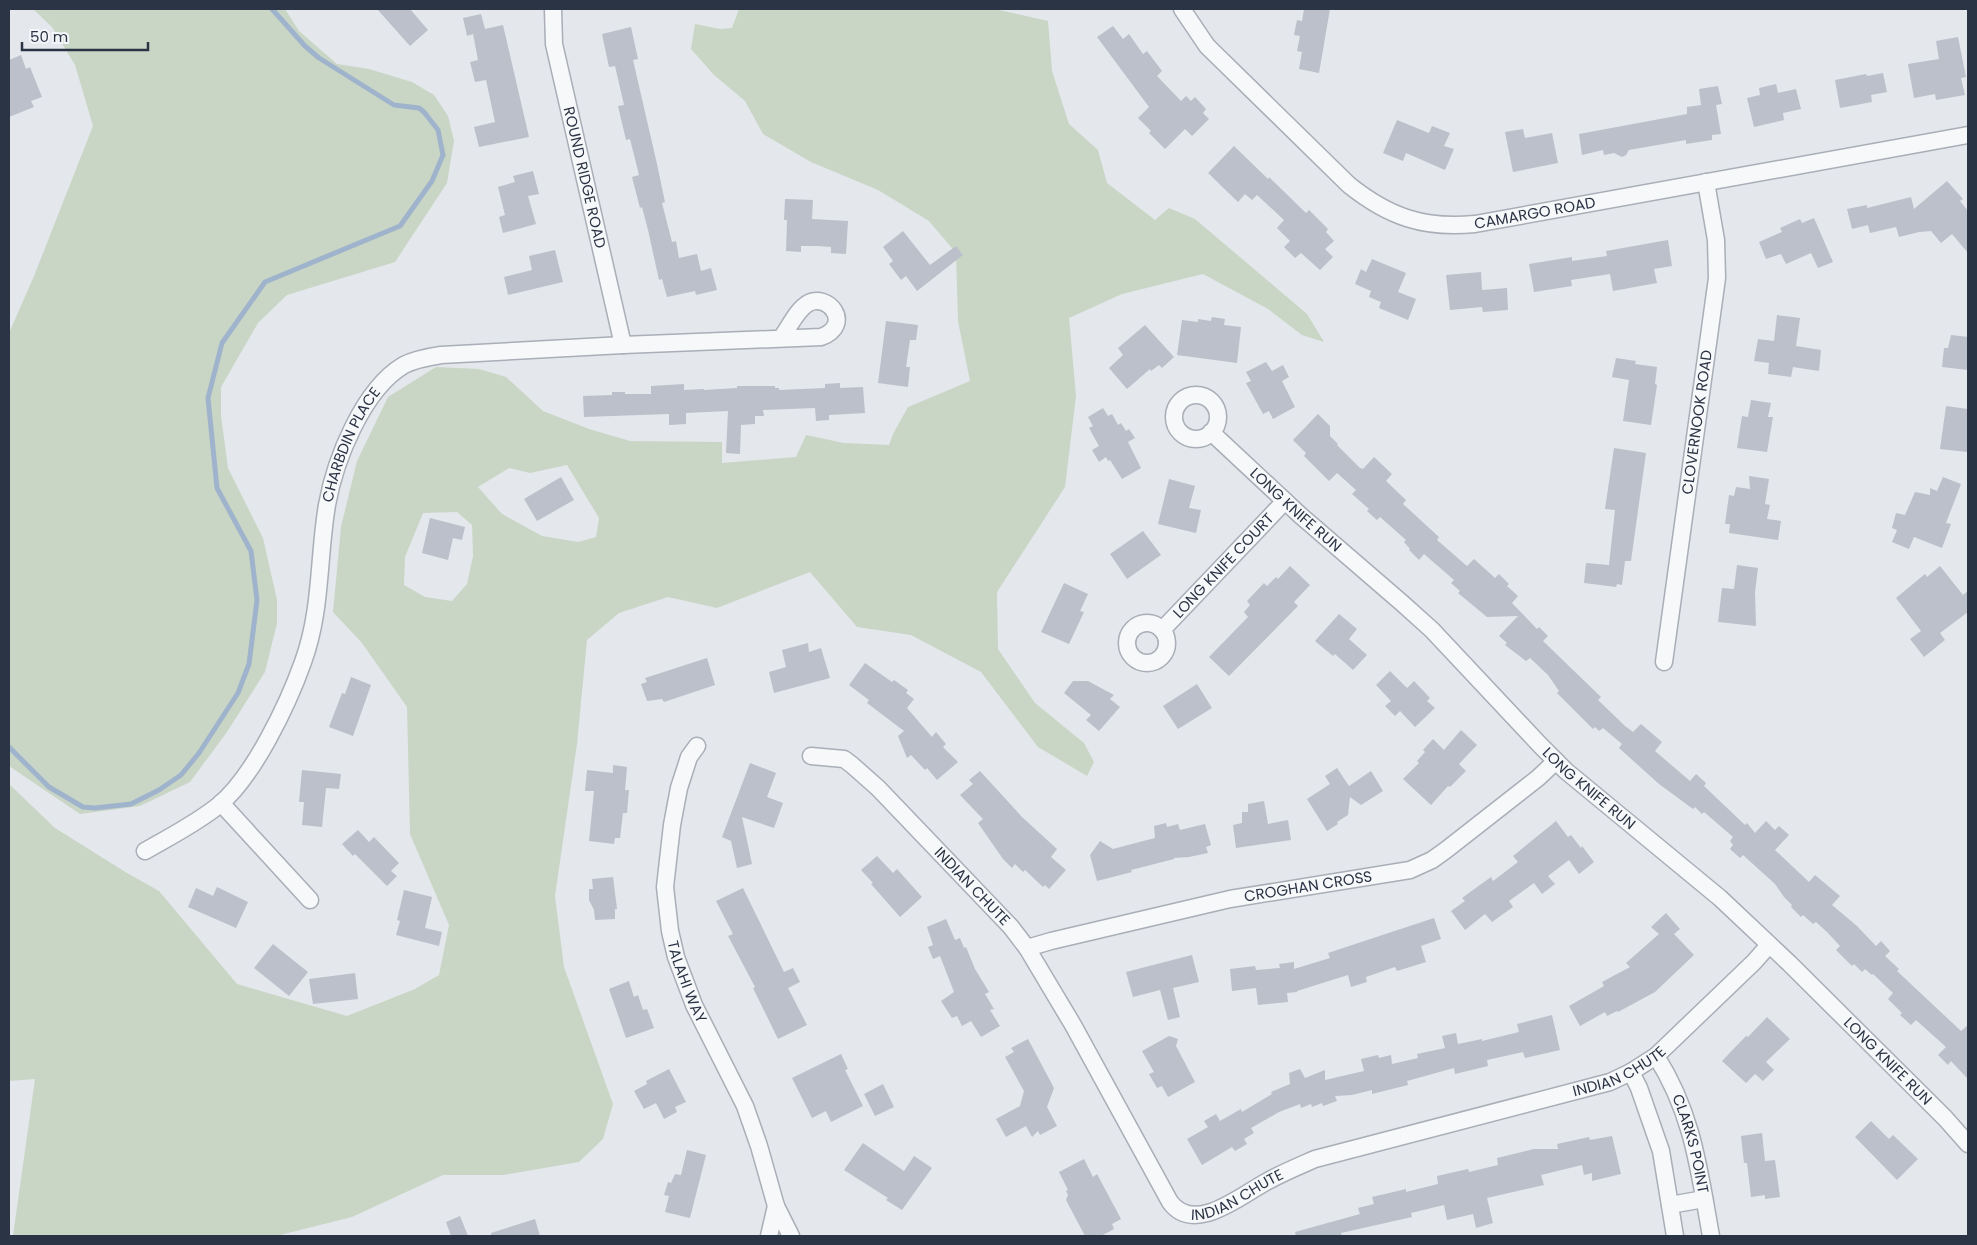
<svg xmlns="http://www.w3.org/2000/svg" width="1977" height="1245" font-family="Poppins,sans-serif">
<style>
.green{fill:#c9d6c5;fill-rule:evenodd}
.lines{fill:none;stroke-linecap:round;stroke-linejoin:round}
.stream{stroke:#9fb4cc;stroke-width:5}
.building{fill:#bbc0ca}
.minor-casing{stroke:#a9aeb7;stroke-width:19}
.minor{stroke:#f7f8fa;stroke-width:16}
.labels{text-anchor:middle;stroke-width:5;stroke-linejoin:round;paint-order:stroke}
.street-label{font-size:15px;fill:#2b3445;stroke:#f4f6f9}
</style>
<rect width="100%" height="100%" fill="#e4e7ec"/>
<path class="green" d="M33 9H285L299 31 337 64 369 69 412 82 434 95 448 116 454 141 447 183 395 262 287 295 258 323 221 387V416L228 468 263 538 277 600V623L265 672 227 732 190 782 140 806 80 814 9 766V333L34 276 93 126 75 65 52 27Z
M739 9H995L1048 21 1052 71 1069 124 1098 150 1107 183 1155 220 1169 208 1195 219 1307 314 1324 342 1302 335 1268 309 1203 274 1122 294 1069 318 1076 396 1065 487 997 592 998 649 1035 703 1084 743 1094 762 1087 776 1038 747 981 672 911 635 857 627 810 572 717 608 668 597 619 613 587 640 577 744 555 896 564 967 613 1104 603 1139 579 1162 503 1175H443L352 1217 276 1236H13L35 1079 9 1081V784L55 828 127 873 159 891 237 984 347 1016 415 989 439 975 449 925 410 834 407 707 362 643 333 612 341 527 357 461 388 397 436 367 479 369 506 377 543 411 589 429 630 441 722 442V463L796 457 806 435 844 443 889 445 893 434 908 407 970 381 958 321 956 253 929 221 878 190 811 162 763 134 745 101 714 75 691 49 695 24 720 29 732 28ZM567 465 599 518 596 537 578 542 542 536 502 514 478 487 509 468 530 473ZM457 512 472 525 473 556 467 584 452 601 425 597 404 585 405 557 423 513Z"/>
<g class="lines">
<path class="stream" d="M9 747 49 787 83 807 95 808 131 804 159 790 181 775 199 753 238 693 249 664 257 600 251 551 217 488 208 398 222 343 265 282 400 226 432 181 443 155 438 130 424 112 419 108 394 105 319 58 305 46 272 9"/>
</g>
<path class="building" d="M377 9H410L428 30 410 46Z
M1304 9H1330L1319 73 1299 69 1302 52 1297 51 1300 36 1294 35 1297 20 1302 21Z
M481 14 485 29 503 25 529 137 479 147 474 127 495 122 486 80 475 82 470 62 478 60 473 34 467 36 463 18Z
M1113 26 1123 39 1129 34 1143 54 1147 51 1162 71 1157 76 1181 101 1186 96 1191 101 1195 97 1206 109 1203 113 1209 119 1192 136 1185 129 1165 149 1149 133 1151 131 1138 118 1149 107 1097 37Z
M631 27 638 59 633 60 657 164 665 202 662 203 672 242 676 241 679 258 697 254 701 271 711 268 717 290 696 295 695 291 667 297 662 279 659 280 648 230 642 207 640 208 632 177 639 175 630 139 626 140 618 106 624 105 615 66 609 67 602 34Z
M1958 37 1966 77 1961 78 1965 95 1936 100 1935 94 1914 98 1908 64 1939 59 1936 41Z
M21 55 26 69 30 67 42 97 31 101 34 107 9 117V60Z
M1883 73 1887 92 1871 95 1872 102 1840 108 1835 80 1866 74 1867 76Z
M1776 84 1778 93 1796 89 1801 109 1783 113 1784 120 1754 127 1747 98 1760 95 1759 88Z
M1718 86 1722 104 1716 105 1721 134 1712 135V140L1686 144V140L1629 150 1626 155 1622 157 1614 153 1604 155 1603 150 1582 155 1579 134 1687 114V107L1701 105 1699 89Z
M1397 120 1429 133 1432 126 1450 133 1444 146 1454 149 1445 170 1406 153 1403 161 1383 153Z
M1523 129 1525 138 1552 133 1558 163 1513 172 1505 132Z
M1234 146 1268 179 1269 177 1306 213 1309 210 1328 229 1326 232 1334 241 1325 249 1333 257 1320 270 1301 253 1295 258 1284 247 1290 241 1277 228 1284 220 1257 195 1252 200 1245 194 1238 202 1208 173Z
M533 171 539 194 528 196 536 224 503 233 499 217 505 215 498 187 515 182 513 176Z
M1947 181 1963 199 1960 201 1968 211V253L1952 234 1941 243 1931 231 1919 232 1899 237 1896 227 1870 233 1868 225 1852 229 1847 209 1867 205V208L1911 197 1914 209Z
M785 199 813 200 812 219 848 221 846 254 831 253V247L817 246H801V252L786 251 787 220H784Z
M1814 218 1833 262 1818 268 1811 253 1786 264 1781 254 1766 259 1759 242 1782 232 1780 228 1800 219 1802 223Z
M903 231 930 265 956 246 963 255 917 291 906 276 901 280 889 264 893 261 883 247Z
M1668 240 1672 266 1654 269 1657 283 1613 291 1610 274 1571 280 1572 286 1534 292 1529 264 1572 257V261L1607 256 1606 251Z
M555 250 563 282 508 295 504 277 532 270 529 256Z
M1372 259 1406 273 1398 292 1416 299 1408 320 1379 308 1381 302 1369 297 1371 291 1355 284 1361 269 1366 272Z
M1481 272 1482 290 1507 288 1508 310 1483 312 1482 307 1450 310 1446 275Z
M1777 315 1800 318 1796 346 1821 350 1819 371 1793 367 1791 377 1768 374 1769 363 1754 361 1758 339 1774 341Z
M1212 317 1225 319 1224 325 1241 327 1237 363 1177 355 1182 320 1198 322V319L1211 321Z
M886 321 918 325 916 340H910L906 367H910L908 387 878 383Z
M1145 325 1174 357 1162 368 1159 365 1151 371 1150 369 1127 389 1109 368 1123 355 1118 348Z
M1951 335 1968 337V370L1942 367 1944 348H1948Z
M1616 358 1636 361 1635 364 1657 367 1655 384 1657 385 1651 425 1623 421 1629 380 1612 377Z
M1266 362 1272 371 1283 365 1289 377 1282 381 1295 407 1273 419 1269 411 1263 414 1246 383 1251 381 1246 372Z
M840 383V388L863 387 865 413 829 415V420L816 421 815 408 763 410 764 416H755V424L741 425 740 454 726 453 728 411 686 413V424L669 425V414L584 417 583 396 612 395V392H625V394H651V386L684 384V390L704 389V390L737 388V386H775V388H779V390L825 388V384Z
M1751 400 1771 403 1768 417H1773L1767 452 1737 448 1742 416 1748 417Z
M1946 406 1968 409 1967 452 1940 449Z
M1103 408 1108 416 1112 414 1118 425 1121 423 1126 431 1129 429 1135 438 1128 442 1141 468 1122 479 1110 460 1108 461 1106 457 1099 462 1092 450 1099 446 1089 428 1093 426 1088 417Z
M1318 414 1330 426V436L1338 444 1337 445 1360 468 1363 469 1374 457 1392 474 1386 481 1406 500 1403 504 1439 537 1437 540 1467 566 1474 559 1495 578 1499 574 1509 584 1507 586 1518 596 1512 603 1537 629 1539 627 1548 636 1543 641 1601 697 1598 700 1625 726 1633 732 1641 724 1662 742 1655 751 1690 781 1696 774 1706 783 1704 786 1745 825 1747 823 1755 833 1766 821 1775 830 1779 826 1789 835 1775 850 1809 882 1815 875 1840 896 1832 905 1857 926 1876 946 1881 941 1890 951 1885 956 1899 969 1897 971 1961 1031 1967 1026 1968 1027V1079L1951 1061 1948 1065 1938 1055 1946 1047 1916 1020 1911 1025 1900 1015 1902 1013 1888 999 1893 993 1873 974 1872 975 1865 969 1862 972 1854 964 1852 966 1836 950 1840 946 1828 933 1816 922 1813 924 1803 915 1801 917 1791 907 1792 905 1784 897 1775 884 1743 855 1740 858 1730 849 1733 845 1730 841 1733 837 1704 812 1702 814 1695 807 1693 809 1659 784 1619 748 1622 744 1603 728 1599 731 1595 727 1593 729 1557 693 1559 691 1548 675 1530 658 1526 661 1505 645 1507 643 1499 636 1518 616 1487 617 1458 593 1460 591 1451 583 1454 580 1424 554 1419 560 1409 550 1410 549 1404 542 1406 540 1380 517 1377 520 1367 511 1369 509 1352 494 1356 490 1337 473 1329 481 1304 456 1306 453 1293 440Z
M1614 448 1646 453 1631 561H1625L1622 585 1617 584 1616 587 1584 583 1586 563 1609 565 1615 510 1605 509Z
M1749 476 1769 479 1765 504 1770 505 1767 519 1781 521 1778 540 1729 533 1730 524H1725L1729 495 1734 496 1736 487 1750 489Z
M561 477 574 500 537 521 524 499Z
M1943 477 1961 484 1946 523 1951 524 1942 548 1914 537 1909 549 1892 542 1897 530 1892 528 1896 513 1905 515 1915 492 1930 495V488L1937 491Z
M1169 479 1195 486 1189 508 1201 510 1196 533 1158 524Z
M430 518 465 527 462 540 453 538 448 560 422 553Z
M1143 531 1161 555 1127 579 1110 554Z
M1737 565 1758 568 1755 592 1756 626 1718 622 1722 588 1734 589Z
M1290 566 1310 585 1294 602 1298 606 1229 676 1209 657 1248 617 1244 612 1250 605 1247 601 1264 583 1267 586 1276 577 1278 579Z
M1940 566 1963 595 1968 591V612L1940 633 1945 640 1924 657 1910 639 1921 631 1896 598 1925 574 1927 577Z
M1064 583 1088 594 1080 611 1084 612 1069 644 1041 632Z
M1339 614 1357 629 1349 639 1367 655 1353 670 1335 654 1333 656 1315 641Z
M808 643 809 652 821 648 830 678 774 693 769 672 786 667 782 650Z
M707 658 715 685 664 702 662 699 647 701 641 684 647 682 645 678Z
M865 663 892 682 894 680 908 690 906 693 914 699 907 708 932 737 936 732 946 744 943 747 958 762 937 780 927 768 925 770 911 755 907 758 898 736 904 731 867 703 869 700 849 685Z
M1390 671 1407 688 1414 681 1430 698 1427 701 1435 708 1415 727 1400 711 1395 716 1385 706 1391 701 1376 685Z
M351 677 371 685 353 736 329 727 342 693 345 694Z
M1073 681H1088L1114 695 1110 699 1120 707 1099 731 1086 720 1091 715 1064 693Z
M1197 684 1212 708 1178 729 1163 706Z
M1461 730 1477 745 1459 764 1466 771 1450 787 1448 786 1431 805 1403 779 1419 763 1417 761 1425 752 1423 750 1433 739 1444 750Z
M750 763 776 773 767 797 783 803 774 828 742 817 752 864 737 868 731 841 722 837Z
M613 765 627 767 625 790H629L627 813H623L620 838H615L614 844 589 841 594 791H585L587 770 613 773Z
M1337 768 1349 786 1371 771 1383 791 1361 805 1350 797 1348 815 1337 822 1338 824 1327 831 1307 799 1330 784 1325 776Z
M302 770 341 774 339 789 326 788 322 827 302 825 304 802H299Z
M980 771 1022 817 1057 849 1051 857 1066 870 1049 889 1045 885 1043 887 1025 870 1023 872 1015 864 1012 868 1003 859 978 823 983 819 960 795 973 784 969 780Z
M1264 801 1268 824 1288 820 1291 840 1236 848 1233 825 1242 823V812H1248V804Z
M1556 821 1568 837 1571 835 1581 848 1582 846 1594 862 1579 874 1569 860 1548 876 1555 884 1542 894 1534 883 1509 901 1513 907 1492 922 1485 914 1465 930 1451 911 1465 901 1462 898 1491 877 1493 881 1518 862 1513 856Z
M1166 823 1167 827 1178 824 1180 830 1205 824 1211 845 1206 847 1208 853 1189 857 1174 858V859L1131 870 1132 872 1097 881 1090 855 1100 841 1113 849 1128 845 1155 838 1154 826Z
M358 830 369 842 374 837 399 863 391 871 397 876 387 886 355 854 353 856 342 844Z
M877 856 893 873 897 869 922 897 900 917 871 884 873 883 861 870Z
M613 877 617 909H615V919L595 920 594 910 589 900V889H593L592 879Z
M217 887 248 902 236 928 188 907 196 888 213 896Z
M743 888 784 972 793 968 800 982 788 988 807 1025 778 1039 753 988 755 987 728 936 733 934 716 901Z
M404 890 432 897 425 928 442 932 439 946 396 935 400 921 397 920Z
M1666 913 1680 929 1674 934 1694 955 1655 992 1618 1012 1617 1011 1607 1016 1605 1012 1580 1026 1569 1006 1604 986 1602 982 1630 967 1626 963 1659 934 1651 927Z
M1434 918 1441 939 1421 946 1426 962 1397 971 1395 967 1366 977 1367 982 1351 987 1348 975 1297 991V992L1287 993 1288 1002 1258 1005 1256 988 1232 991 1230 969 1255 966 1256 970 1280 968 1279 964 1294 962V969L1330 958 1328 953Z
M946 919 955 940 960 938 964 948 966 947 975 969 989 992 985 994 994 1009 990 1010 1000 1026 981 1037 971 1021 962 1026 957 1016 952 1018 941 1001 954 992 940 956 933 959 928 947 933 945 927 927Z
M273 944 308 972 289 996 254 968Z
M1192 955 1199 982 1173 988 1180 1017 1168 1020 1160 990 1133 997 1126 972Z
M355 973 358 999 313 1004 309 979Z
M629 981 634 997 638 995 643 1010 647 1009 654 1028 626 1038 609 989Z
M1552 1015 1560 1050 1525 1058 1523 1052 1487 1060 1488 1066 1455 1074 1454 1068 1407 1081 1408 1085 1372 1094V1090L1352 1095 1335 1096 1337 1101 1323 1106 1322 1103 1312 1107 1311 1104 1301 1108 1300 1104 1279 1112 1251 1128 1254 1133 1244 1139 1247 1144 1235 1151 1232 1147 1202 1165 1187 1139 1208 1127 1204 1121 1216 1114 1220 1121 1241 1109 1242 1112 1272 1094 1271 1092 1290 1084 1289 1073 1300 1069 1305 1078 1325 1070V1080L1364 1071 1361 1059 1378 1055 1379 1058 1391 1055 1392 1064 1418 1058 1417 1054 1445 1048 1442 1036 1456 1033 1458 1044 1482 1039V1041L1519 1032 1517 1024Z
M1767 1017 1790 1039 1766 1062 1774 1070 1763 1081 1755 1074 1746 1083 1722 1061 1746 1036 1748 1037Z
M1169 1036 1178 1039 1176 1046 1195 1082 1168 1097 1162 1086 1157 1088 1149 1074 1154 1072 1142 1051Z
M1028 1039 1054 1088 1047 1107 1057 1126 1040 1135 1038 1131 1032 1137 1026 1126 1006 1137 996 1119 1020 1106 1024 1091 1005 1057 1014 1052 1011 1048Z
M841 1054 848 1069 845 1070 863 1106 831 1122 826 1111 812 1118 792 1078Z
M669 1069 686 1102 675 1107 677 1112 664 1119 656 1103 644 1109 634 1091 647 1084 646 1081Z
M883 1084 894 1107 875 1116 864 1094Z
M1871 1121 1889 1139 1893 1135 1918 1159 1897 1180 1855 1137Z
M1762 1133 1765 1161 1775 1160 1780 1197 1765 1199V1195L1751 1197 1747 1163H1744L1741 1136Z
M1612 1136 1621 1174 1592 1181V1173L1584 1175 1582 1165 1541 1175 1544 1185 1487 1198 1493 1223 1476 1228 1473 1214 1447 1220 1444 1205 1411 1213 1412 1217 1341 1233 1342 1236H1296L1295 1232 1360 1214 1358 1208 1374 1204 1372 1197 1406 1189V1192L1438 1184 1437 1176 1468 1169 1469 1172 1498 1165 1497 1158 1534 1149H1558L1557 1144 1589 1137 1590 1140Z
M863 1143 904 1171 914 1156 932 1168 902 1210 886 1200 888 1198 844 1170Z
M687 1150 706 1155 690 1218 665 1212 669 1196 664 1195 668 1182 671 1183 675 1174 681 1175Z
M1084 1159 1093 1177 1097 1174 1121 1219 1112 1224 1114 1229 1101 1236H1085L1066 1200 1068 1195 1066 1191 1068 1190 1059 1172Z
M460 1216 468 1236H451L446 1222Z
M535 1219 540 1236H491V1233Z"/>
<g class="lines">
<g class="minor-casing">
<g id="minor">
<path id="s1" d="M553 9 554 44 623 345"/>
<path id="s2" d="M1182 9 1207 46 1349 185C1389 217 1424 229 1475 224L1968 135"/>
<circle cx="1196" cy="417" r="22"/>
<path id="s3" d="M1211 432 1300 515 1402 603 1432 630 1540 745 1566 771 1720 898 1789 963 1945 1118 1968 1144"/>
<circle cx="1147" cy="643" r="20"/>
<path id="s4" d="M1162 630 1285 501"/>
<path id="s5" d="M1664 662 1717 278 1716 240 1706 182"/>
<path id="s6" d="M697 746 689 757 679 788 672 825 665 887 670 931 676 957 694 1005 745 1106 759 1146 776 1206 791 1236"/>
<path id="s7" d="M811 756 844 759 852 765 878 788 1011 927 1027 948 1073 1025 1170 1202C1194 1235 1240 1196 1266 1182 1282 1173 1299 1166 1315 1159L1610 1082 1631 1072 1656 1056 1754 962 1769 945"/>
<path d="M221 803 310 900"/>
<path id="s8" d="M145 851C171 836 197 823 219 805 254 776 288 704 303 662 322 610 318 558 327 505 335 460 363 389 404 365 416 359 428 357 441 355L623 345 821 337C854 325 828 291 807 304 796 311 789 328 781 338"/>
<path id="s9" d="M1027 948 1051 941 1230 899 1410 870 1432 860 1446 850 1538 778 1556 761"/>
<path id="s10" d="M1656 1056C1693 1114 1699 1170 1711 1236"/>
<path d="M1631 1072 1639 1088 1661 1151 1675 1236"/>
<path d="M1670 1205 1704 1199"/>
<path d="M769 1236 776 1206"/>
</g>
</g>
<use href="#minor" class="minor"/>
</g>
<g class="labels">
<g class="street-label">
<text dy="5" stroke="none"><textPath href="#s1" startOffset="172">ROUND RIDGE ROAD</textPath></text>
<text dy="5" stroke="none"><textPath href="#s2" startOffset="440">CAMARGO ROAD</textPath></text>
<text dy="5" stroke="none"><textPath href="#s5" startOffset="242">CLOVERNOOK ROAD</textPath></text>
<text dy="5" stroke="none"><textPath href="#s8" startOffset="479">CHARBDIN PLACE</textPath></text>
<text dy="5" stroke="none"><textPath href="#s3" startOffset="115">LONG KNIFE RUN</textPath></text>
<text dy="5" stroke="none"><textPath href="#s4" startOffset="89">LONG KNIFE COURT</textPath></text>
<text dy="5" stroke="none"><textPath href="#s3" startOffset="520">LONG KNIFE RUN</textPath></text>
<text dy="5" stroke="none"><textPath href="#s7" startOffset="214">INDIAN CHUTE</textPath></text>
<text dy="5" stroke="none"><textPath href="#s9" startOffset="288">CROGHAN CROSS</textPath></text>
<text dy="5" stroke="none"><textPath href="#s6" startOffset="244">TALAHI WAY</textPath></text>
<text dy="5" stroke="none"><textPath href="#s3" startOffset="925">LONG KNIFE RUN</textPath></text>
<text dy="5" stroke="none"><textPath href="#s7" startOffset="1068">INDIAN CHUTE</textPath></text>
<text dy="5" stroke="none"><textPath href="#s10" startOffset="95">CLARKS POINT</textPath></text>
<text dy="5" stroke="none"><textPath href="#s7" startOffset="664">INDIAN CHUTE</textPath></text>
</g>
</g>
<rect width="1977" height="1245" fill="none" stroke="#2b3445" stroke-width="20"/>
<path d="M22 42v8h126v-8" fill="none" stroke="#2b3445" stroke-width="2.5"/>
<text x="30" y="42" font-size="15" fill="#2b3445" stroke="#f4f6f9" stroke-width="4" paint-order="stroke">50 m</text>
</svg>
